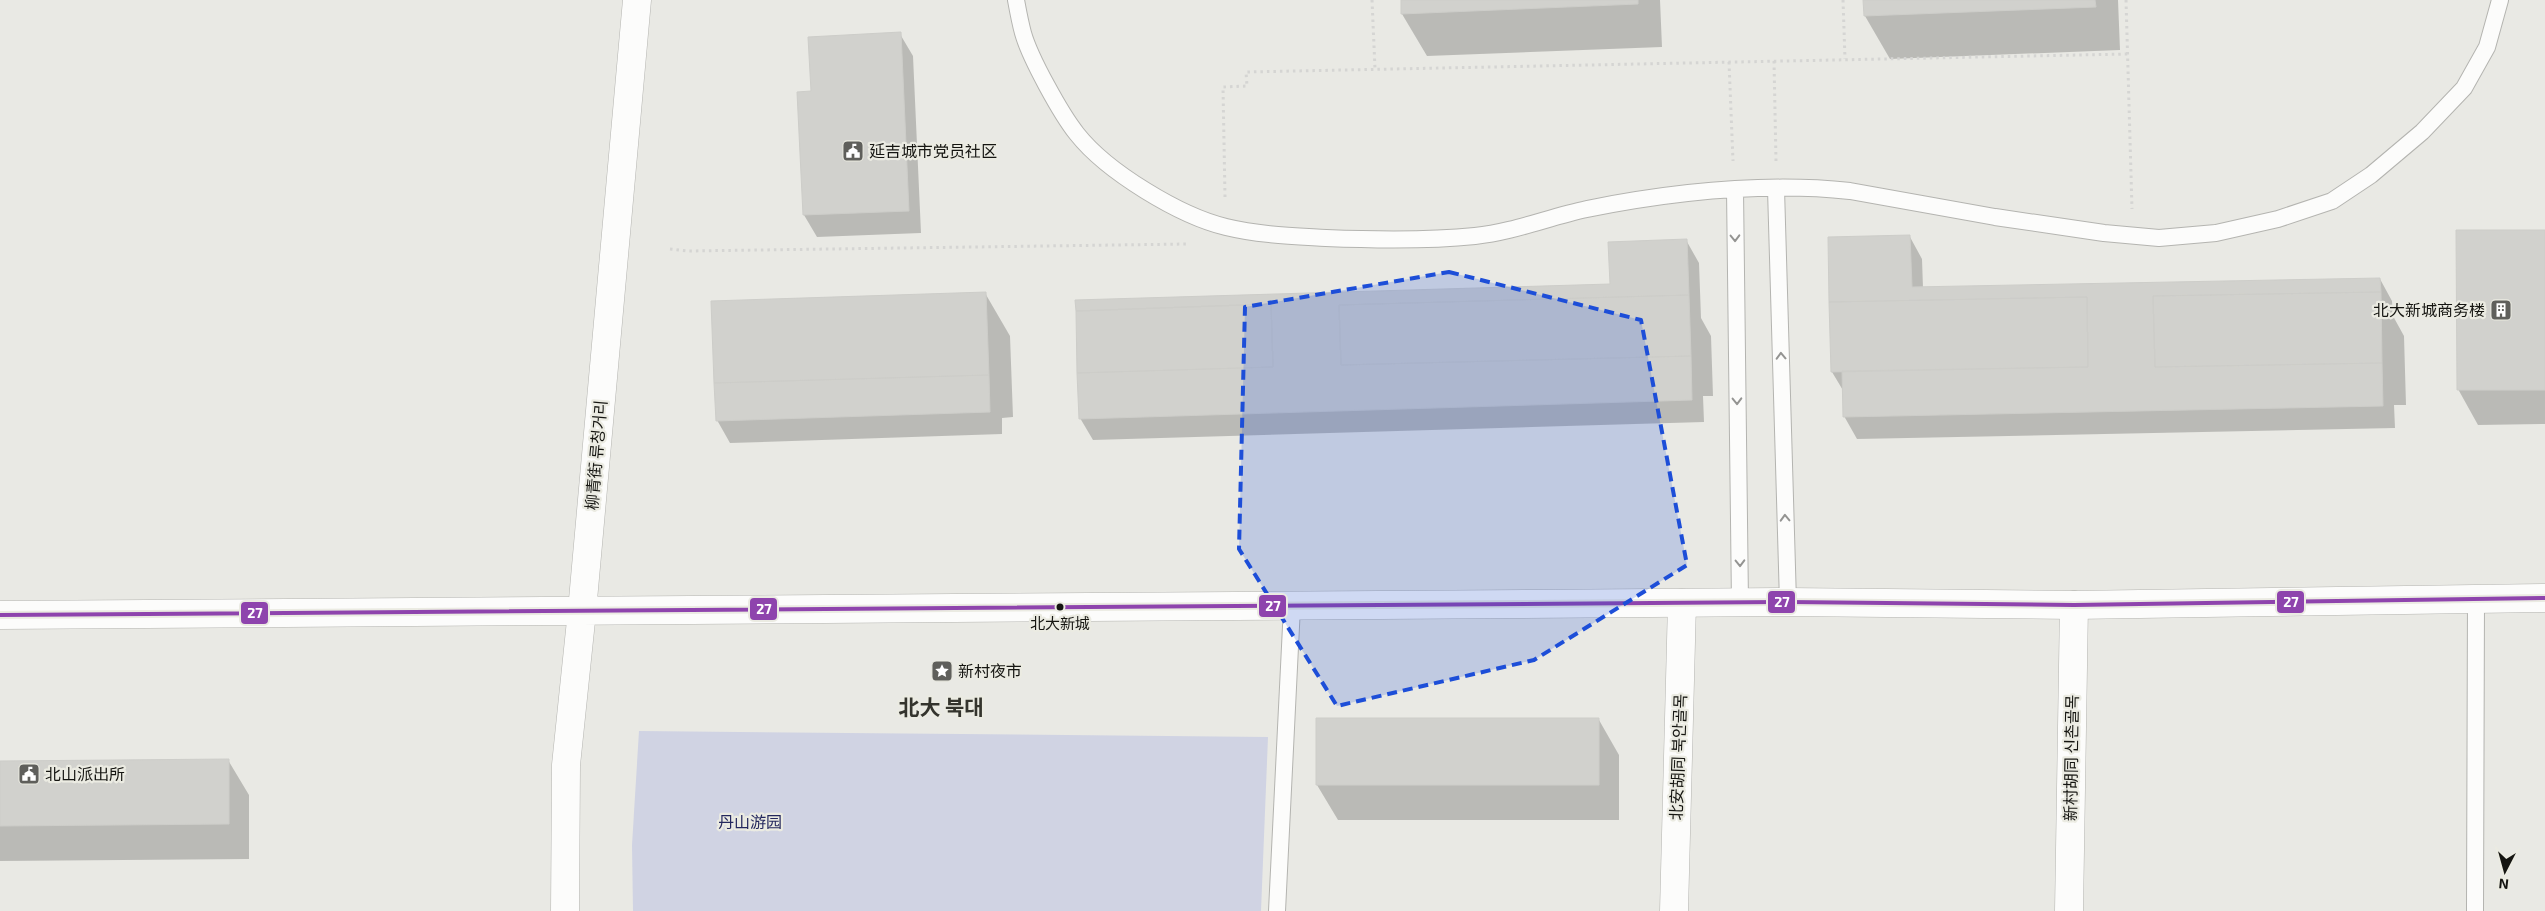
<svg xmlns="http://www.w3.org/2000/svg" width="2545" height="911" font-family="'Exo 2','Noto Sans SC','Noto Sans KR',sans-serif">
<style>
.green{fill:#d0d3e3}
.shadow{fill:#0003}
.building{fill:#d1d1cd;stroke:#cdcdc9}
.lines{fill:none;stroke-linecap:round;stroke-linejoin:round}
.service-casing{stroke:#b4b4b0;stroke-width:18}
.minor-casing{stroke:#b4b4b0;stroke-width:29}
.tertiary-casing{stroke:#b4b4b0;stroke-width:29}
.path{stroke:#d5d5d3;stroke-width:3;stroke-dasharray:2.5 4;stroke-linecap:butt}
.service{stroke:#fcfcfb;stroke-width:16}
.minor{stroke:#fcfcfb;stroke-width:28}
.tertiary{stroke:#fcfcfb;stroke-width:28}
.bus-1-casing{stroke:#ebebe2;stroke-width:8}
.bus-1{stroke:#8e44ad;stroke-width:4}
.oneway{stroke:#949492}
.marked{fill:#1d4ed8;fill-opacity:0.2;stroke:#1d4ed8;stroke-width:4;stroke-dasharray:10 6;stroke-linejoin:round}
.bus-dot{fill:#151511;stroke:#ebebe2;stroke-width:2}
.labels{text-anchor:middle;stroke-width:4.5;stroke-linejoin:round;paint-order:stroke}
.bus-label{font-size:15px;fill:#151511;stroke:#ebebe2}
.poi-label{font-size:16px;fill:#151511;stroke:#ebebe2;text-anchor:start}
.street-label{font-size:16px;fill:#151511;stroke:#ebebe2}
.park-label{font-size:16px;fill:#24285e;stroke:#ebebe2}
.district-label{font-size:21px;font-weight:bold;fill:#34342d;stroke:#ebebe2}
.line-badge{stroke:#ebebe2;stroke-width:2}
.badge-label{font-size:14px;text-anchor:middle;font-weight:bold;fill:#fff}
</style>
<rect width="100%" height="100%" fill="#e9e9e4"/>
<path class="green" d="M639 731 1268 737 1261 911H633L632 845Z"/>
<path class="shadow" d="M1402 0H1660L1662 47 1427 56 1402 14Z
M1864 0H2118L2120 50 1890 59 1865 16Z
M900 34 913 56 921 233 817 237 804 215 799 93 812 92Z
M2545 231V424L2478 425 2458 389Z
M1910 237 1922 259 1923 288 2380 279 2392 301 2393 316 2404 336 2406 405H2394L2395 428 1857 439 1844 416V392L1832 372Z
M1686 240 1699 263 1701 318 1711 336 1713 396H1703L1704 422 1093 440 1080 418 1611 285Z
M985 293 1010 336 1013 417 1002 418V434L730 443 717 420Z
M1599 720 1619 755V820H1338L1317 785Z
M228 760 249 795V859L0 861V762Z"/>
<path class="building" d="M1401 0H1638V4L1401 14Z
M1863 0H2095L2096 7 1864 16Z
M901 32 909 211 803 215 797 92 811 91 808 37Z
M2456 230H2545V390H2457Z
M1910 235 1912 287 2380 278 2381 292 2153 296 2155 367 2382 363 2383 406 1843 417 1842 371 2088 367 2087 297 1829 302 1828 237Z
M1687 239 1689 295 1339 305 1341 365 1691 356 1692 400 1079 419 1077 373 1273 367 1271 304 1076 311 1075 300 1610 284 1608 242Z
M986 292 989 375 714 383 711 301Z
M2381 292 2382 363 2155 367 2153 296Z
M1689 295 1691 356 1341 365 1339 305Z
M2087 297 2088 367 1831 372 1829 302Z
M1271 304 1273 367 1077 373 1076 311Z
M989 375 990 412 716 421 714 383Z
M1316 718H1599V785H1316Z
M229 759V824L0 826V761Z"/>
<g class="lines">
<g class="service-casing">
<path id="service" d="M1016 0C1018 11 1020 22 1023 33 1030 58 1061 114 1077 134 1107 172 1180 216 1226 227 1259 235 1293 236 1326 238 1376 240 1426 241 1475 236 1514 232 1549 217 1587 209 1672 192 1764 182 1850 191L1995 217 2104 233 2159 238 2216 233 2278 219 2332 201 2371 175 2422 132 2464 88 2487 47 2500 0
M1776 189 1788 602
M1735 190 1740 603
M1277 911 1292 606
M2475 911 2476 598"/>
</g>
<g class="minor-casing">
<path id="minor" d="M1674 911 1682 603
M2069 911 2074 605"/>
</g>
<g class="tertiary-casing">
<path id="tertiary" d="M0 615 1788 602 2074 605 2545 598
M565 911 566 765 582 611 637 0"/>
</g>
<path class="path" d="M1372 0 1375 69
M1843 0 1845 59
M2126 0 2132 209
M1774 61 1776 161
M1729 62 1733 161
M1225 197 1223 87 1247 86 1246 72 2128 54
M670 249 688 251 1187 244"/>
<use href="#service" class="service"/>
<use href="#minor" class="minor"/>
<use href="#tertiary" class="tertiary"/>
<g class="bus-1-casing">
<path id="bus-1" d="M0 615 1788 602 2074 605 2545 598"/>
</g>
<use href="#bus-1" class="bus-1"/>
</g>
<defs><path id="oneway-chevron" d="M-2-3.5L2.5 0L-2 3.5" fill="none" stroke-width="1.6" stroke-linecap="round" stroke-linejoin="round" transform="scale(1.25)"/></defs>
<g class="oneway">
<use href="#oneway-chevron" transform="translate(1735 238) rotate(89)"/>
<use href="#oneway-chevron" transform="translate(1781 356) rotate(-92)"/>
<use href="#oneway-chevron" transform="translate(1737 401) rotate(89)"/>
<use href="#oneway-chevron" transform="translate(1785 518) rotate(-92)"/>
<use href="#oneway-chevron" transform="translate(1740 563) rotate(89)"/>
</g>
<path class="marked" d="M1449 272 1641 320 1687 565 1534 660 1337 706 1239 549 1245 307Z"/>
<defs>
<g id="civic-square" transform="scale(1.125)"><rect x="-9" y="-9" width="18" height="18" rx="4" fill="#5f5f5b" stroke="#ebebe2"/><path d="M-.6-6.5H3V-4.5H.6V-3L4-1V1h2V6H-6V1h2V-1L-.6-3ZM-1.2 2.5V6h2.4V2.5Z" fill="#fff"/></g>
<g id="building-square" transform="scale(1.125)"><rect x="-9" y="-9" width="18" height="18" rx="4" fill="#5f5f5b" stroke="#ebebe2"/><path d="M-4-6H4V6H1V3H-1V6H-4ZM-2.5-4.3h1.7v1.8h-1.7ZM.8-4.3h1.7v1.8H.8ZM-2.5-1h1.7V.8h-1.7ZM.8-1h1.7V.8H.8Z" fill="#fff"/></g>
<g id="sight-square" transform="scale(1.125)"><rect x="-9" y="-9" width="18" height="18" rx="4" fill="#5f5f5b" stroke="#ebebe2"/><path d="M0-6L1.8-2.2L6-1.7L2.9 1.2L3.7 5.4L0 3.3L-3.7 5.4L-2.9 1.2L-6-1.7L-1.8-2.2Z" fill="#fff"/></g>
</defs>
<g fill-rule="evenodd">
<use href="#civic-square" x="853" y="151"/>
<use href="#building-square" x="2501" y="310"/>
<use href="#sight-square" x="942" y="671"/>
<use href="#civic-square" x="29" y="774"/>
</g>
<circle class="bus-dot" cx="1060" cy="607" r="4.5"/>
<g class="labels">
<g class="bus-label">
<text x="1060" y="629">北大新城</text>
</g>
<g class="poi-label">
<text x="869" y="157">延吉城市党员社区</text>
<text x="2485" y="316" text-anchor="end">北大新城商务楼</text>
<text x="958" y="677">新村夜市</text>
<text x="45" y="780">北山派出所</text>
</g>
<g class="street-label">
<text transform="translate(596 455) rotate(-85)" y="6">柳青街 류청거리</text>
<text transform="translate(1678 757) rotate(-88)" y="6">北安胡同 북안골목</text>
<text transform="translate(2071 758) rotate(-89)" y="6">新村胡同 신촌골목</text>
</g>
<g class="park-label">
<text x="750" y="828">丹山游园</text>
</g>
<g class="district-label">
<text x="941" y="715">北大 북대</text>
</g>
</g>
<g class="line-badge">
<rect x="2276" y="590" width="29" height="24" rx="5" fill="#8e44ad"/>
<rect x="1767" y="590" width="29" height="24" rx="5" fill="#8e44ad"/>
<rect x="1258" y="594" width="29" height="24" rx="5" fill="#8e44ad"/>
<rect x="749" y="597" width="29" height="24" rx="5" fill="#8e44ad"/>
<rect x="240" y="601" width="29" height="24" rx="5" fill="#8e44ad"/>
</g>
<g class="badge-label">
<text x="2291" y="607">27</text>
<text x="1782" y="607">27</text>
<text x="1273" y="611">27</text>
<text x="764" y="614">27</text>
<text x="255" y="618">27</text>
</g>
<g transform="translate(2505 871) rotate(186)" stroke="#ebebe2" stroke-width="4" paint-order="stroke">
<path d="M0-4L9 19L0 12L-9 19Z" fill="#151511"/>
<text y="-8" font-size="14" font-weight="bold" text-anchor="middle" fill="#151511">N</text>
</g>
</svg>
